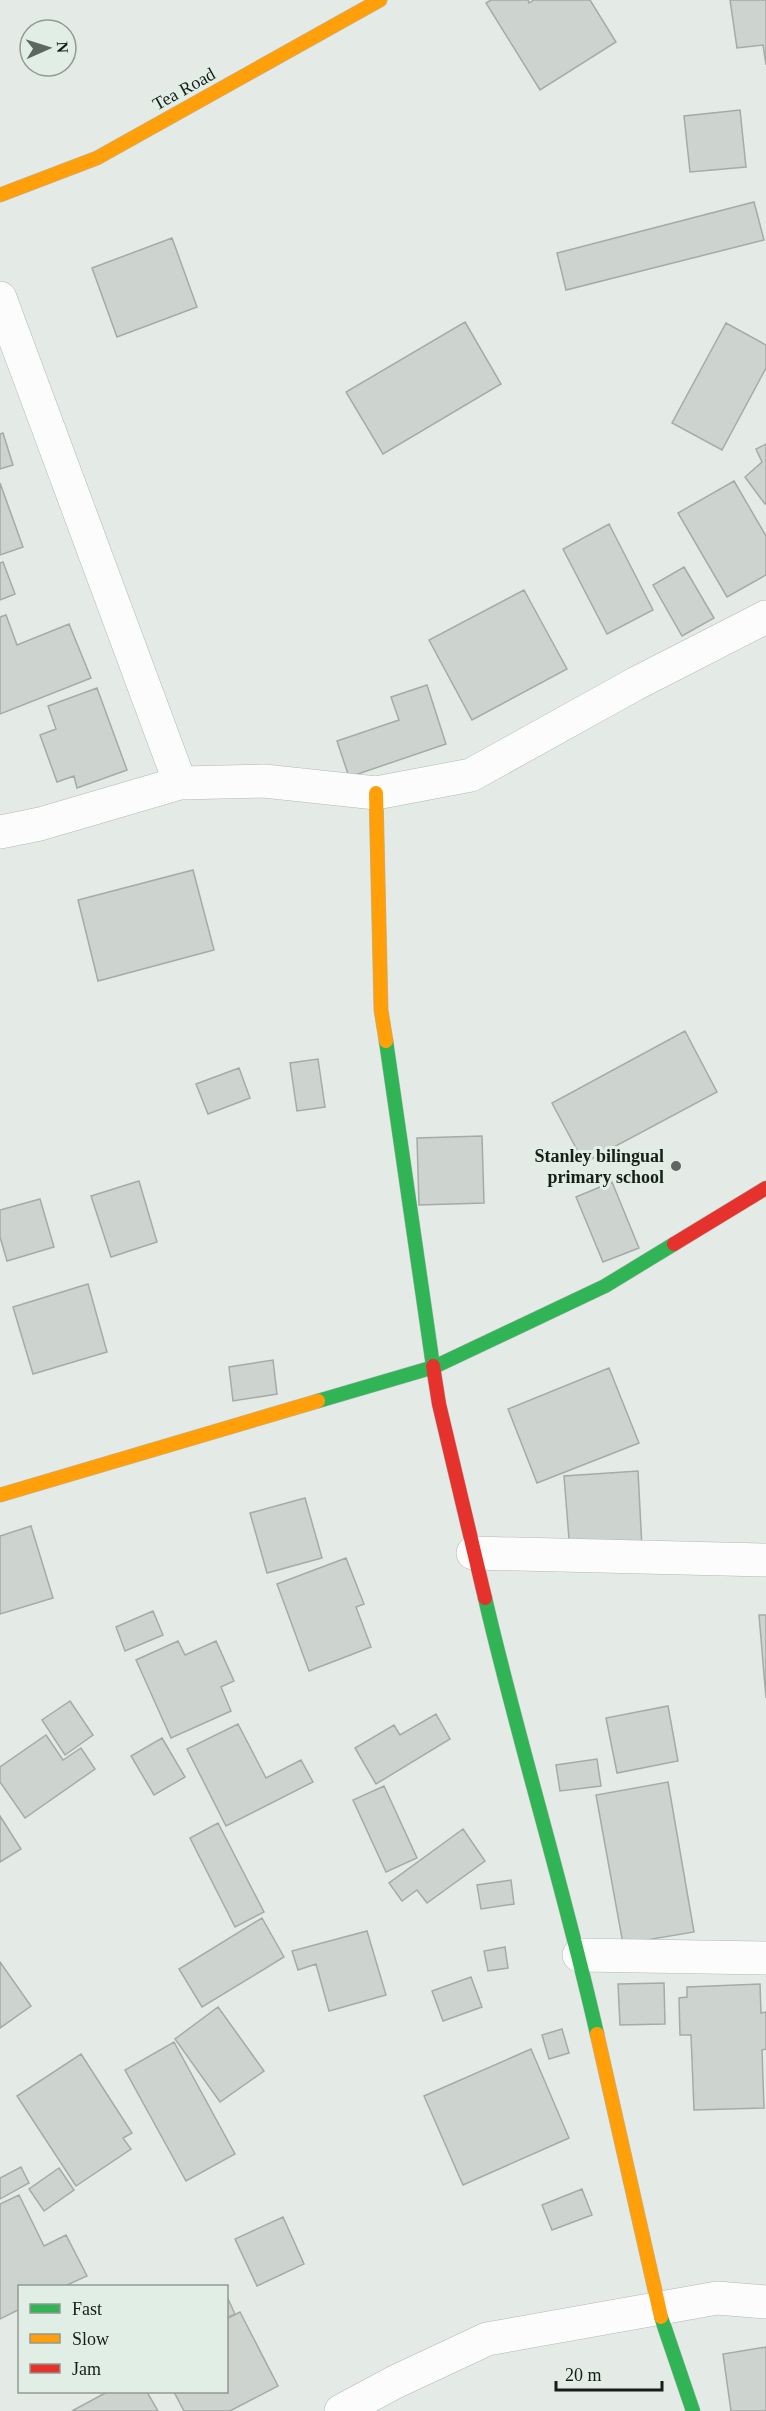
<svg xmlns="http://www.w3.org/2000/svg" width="766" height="2411" font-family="Georgia,serif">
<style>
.building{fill:#cdd3cf;stroke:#a5aba7;stroke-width:1.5}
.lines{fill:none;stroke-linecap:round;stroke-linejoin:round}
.street-casing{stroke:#b3b8b4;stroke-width:34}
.fast-casing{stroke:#b3b8b4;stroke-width:15}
.slow-casing{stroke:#b3b8b4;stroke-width:15}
.jam-casing{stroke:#b3b8b4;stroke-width:15}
.street{stroke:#fbfcfb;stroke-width:33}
.fast{stroke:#30b455;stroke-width:14}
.slow{stroke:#ff9f0a;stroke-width:14}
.jam{stroke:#e5322d;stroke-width:14}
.poi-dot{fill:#5f6561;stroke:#e1eee5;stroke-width:2}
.labels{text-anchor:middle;stroke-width:6;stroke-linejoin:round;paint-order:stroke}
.street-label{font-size:18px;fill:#181d19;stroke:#e1eee5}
.poi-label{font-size:18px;font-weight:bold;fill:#181d19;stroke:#e1eee5;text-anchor:end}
</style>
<rect width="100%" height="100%" fill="#e4ebe6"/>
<path class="building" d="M491 0H528L529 3 534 0H590L616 42 540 90 486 3Z
M730 0H766V65L763 45 737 48Z
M740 110 746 167 690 172 684 116Z
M754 202 764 240 566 290 557 253Z
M172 238 197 307 117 337 92 268Z
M465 322 501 384 383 454 346 392Z
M726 323 766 345V368L722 450 672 423Z
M3 433 13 465 0 469V434Z
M766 444V503L765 504 745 477 762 462 756 449Z
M734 481 766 536V575L727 597 678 513Z
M0 483 23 547 0 555Z
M609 524 653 610 607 634 563 549Z
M3 562 15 594 0 600V563Z
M684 567 714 618 682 636 653 585Z
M524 590 567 669 472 720 429 640Z
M6 615 17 645 69 624 91 678 0 714V617Z
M427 685 446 744 349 777 337 741 399 720 391 697Z
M97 688 127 770 77 788 74 776 57 782 40 735 56 729 48 706Z
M193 870 214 950 98 981 78 900Z
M685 1031 717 1092 584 1163 552 1103Z
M318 1059 325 1107 297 1111 290 1063Z
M239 1068 250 1098 208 1114 196 1084Z
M482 1136 484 1203 419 1205 417 1138Z
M139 1181 157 1242 111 1257 91 1196Z
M612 1182 639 1248 603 1262 576 1197Z
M40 1199 54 1247 7 1261 0 1237V1210Z
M88 1284 107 1352 33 1374 13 1307Z
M273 1360 277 1394 233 1401 229 1367Z
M609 1368 639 1443 537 1483 508 1409Z
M638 1471 642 1548 570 1552 564 1476Z
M305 1498 322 1558 267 1573 250 1513Z
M31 1526 53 1598 0 1614V1536Z
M346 1558 364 1604 356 1607 371 1647 309 1671 277 1584Z
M153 1611 163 1635 125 1651 116 1627Z
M759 1615H766V1698Z
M178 1641 185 1655 216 1641 234 1681 221 1687 231 1711 171 1738 136 1660Z
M70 1701 93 1735 65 1755 42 1720Z
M668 1706 678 1761 617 1773 606 1718Z
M436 1714 450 1739 376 1784 355 1748 394 1725 400 1735Z
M238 1724 266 1778 301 1760 313 1782 226 1826 187 1749Z
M46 1735 63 1760 81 1748 95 1769 25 1818 0 1782V1767Z
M162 1738 185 1777 154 1795 131 1756Z
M597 1759 601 1786 560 1791 556 1765Z
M668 1782 694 1932 623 1944 596 1795Z
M384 1786 417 1858 386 1872 353 1800Z
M0 1816 21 1849 0 1862Z
M218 1823 264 1912 235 1927 190 1838Z
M463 1829 485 1861 427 1903 417 1890 402 1901 389 1883Z
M511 1880 514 1904 481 1909 477 1885Z
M262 1918 284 1957 202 2007 179 1969Z
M367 1931 386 1995 329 2011 316 1964 298 1970 292 1951Z
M505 1947 508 1968 488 1971 484 1951Z
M0 1962 31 2006 0 2028Z
M471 1977 482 2007 443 2021 432 1991Z
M664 1983 665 2024 620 2025 618 1984Z
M760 1984 761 2013 766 2012V2049L762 2050 764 2108 694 2110 691 2035H680L679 1998 687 1997V1987Z
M218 2007 264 2071 220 2102 175 2039Z
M562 2029 569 2053 549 2059 542 2035Z
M174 2042 235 2154 186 2181 125 2070Z
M531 2049 569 2138 463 2185 424 2096Z
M81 2054 132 2133 123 2138 131 2149 76 2186 17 2096Z
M21 2167 29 2183 0 2199V2178Z
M59 2168 74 2190 44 2211 29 2189Z
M582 2189 592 2215 552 2230 542 2205Z
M19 2195 44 2246 66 2235 87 2276 65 2286H20V2309L0 2319V2204Z
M283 2217 304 2264 257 2286 235 2239Z
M228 2299 235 2314 226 2318V2300Z
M240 2312 278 2386 230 2411H184L174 2392H226V2319Z
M766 2347V2411H731L723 2354Z
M107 2392H147L158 2411H72Z"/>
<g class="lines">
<g class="street-casing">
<path id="street" d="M0 298 180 783
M0 832 40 824 180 783 264 781 376 793 471 775 635 684 766 617
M473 1553 766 1560
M579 1955 766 1958
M341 2411 395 2382 487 2339 717 2298 766 2302"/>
</g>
<g class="fast-casing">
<path id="fast" d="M386 1041 433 1366
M318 1401 434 1367 605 1286 674 1244
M485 1598C519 1744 564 1888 597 2034
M661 2317 693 2411"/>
</g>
<g class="slow-casing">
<path id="slow" d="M0 195 97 158 380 0
M376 793 381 1010 386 1041
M0 1495 318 1401
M597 2034 661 2317"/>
</g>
<g class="jam-casing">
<path id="jam" d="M674 1244 766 1188
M433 1366 439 1404 485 1598"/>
</g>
<use href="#street" class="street"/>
<use href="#fast" class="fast"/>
<use href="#slow" class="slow"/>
<use href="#jam" class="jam"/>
</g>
<circle class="poi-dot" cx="676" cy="1166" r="6"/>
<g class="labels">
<g class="street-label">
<text transform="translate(184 89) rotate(-29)" y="6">Tea Road</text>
</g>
<g class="poi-label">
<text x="664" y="1162">Stanley bilingual<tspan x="664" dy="21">primary school</tspan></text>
</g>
</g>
<rect x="18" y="2285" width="210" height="108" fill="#e1eee5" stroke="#919a93" stroke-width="1.5"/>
<rect x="30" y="2304" width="30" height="9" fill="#30b455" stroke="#919a93" stroke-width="1.5"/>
<text x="72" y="2315" font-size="18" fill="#181d19">Fast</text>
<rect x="30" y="2334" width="30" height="9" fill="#ff9f0a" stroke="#919a93" stroke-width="1.5"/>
<text x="72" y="2345" font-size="18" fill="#181d19">Slow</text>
<rect x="30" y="2364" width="30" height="9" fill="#e5322d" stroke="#919a93" stroke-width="1.5"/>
<text x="72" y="2375" font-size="18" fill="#181d19">Jam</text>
<g transform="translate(48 48) rotate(87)"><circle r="28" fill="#e1eee5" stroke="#919a93" stroke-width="1.5"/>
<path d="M0-4.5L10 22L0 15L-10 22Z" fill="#5f6561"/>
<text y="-9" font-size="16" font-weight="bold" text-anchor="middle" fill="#181d19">N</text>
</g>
<path d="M556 2381v9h106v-9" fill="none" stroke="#181d19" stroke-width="3"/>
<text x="565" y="2381" font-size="18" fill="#181d19" stroke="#e1eee5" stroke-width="4.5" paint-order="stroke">20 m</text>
</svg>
